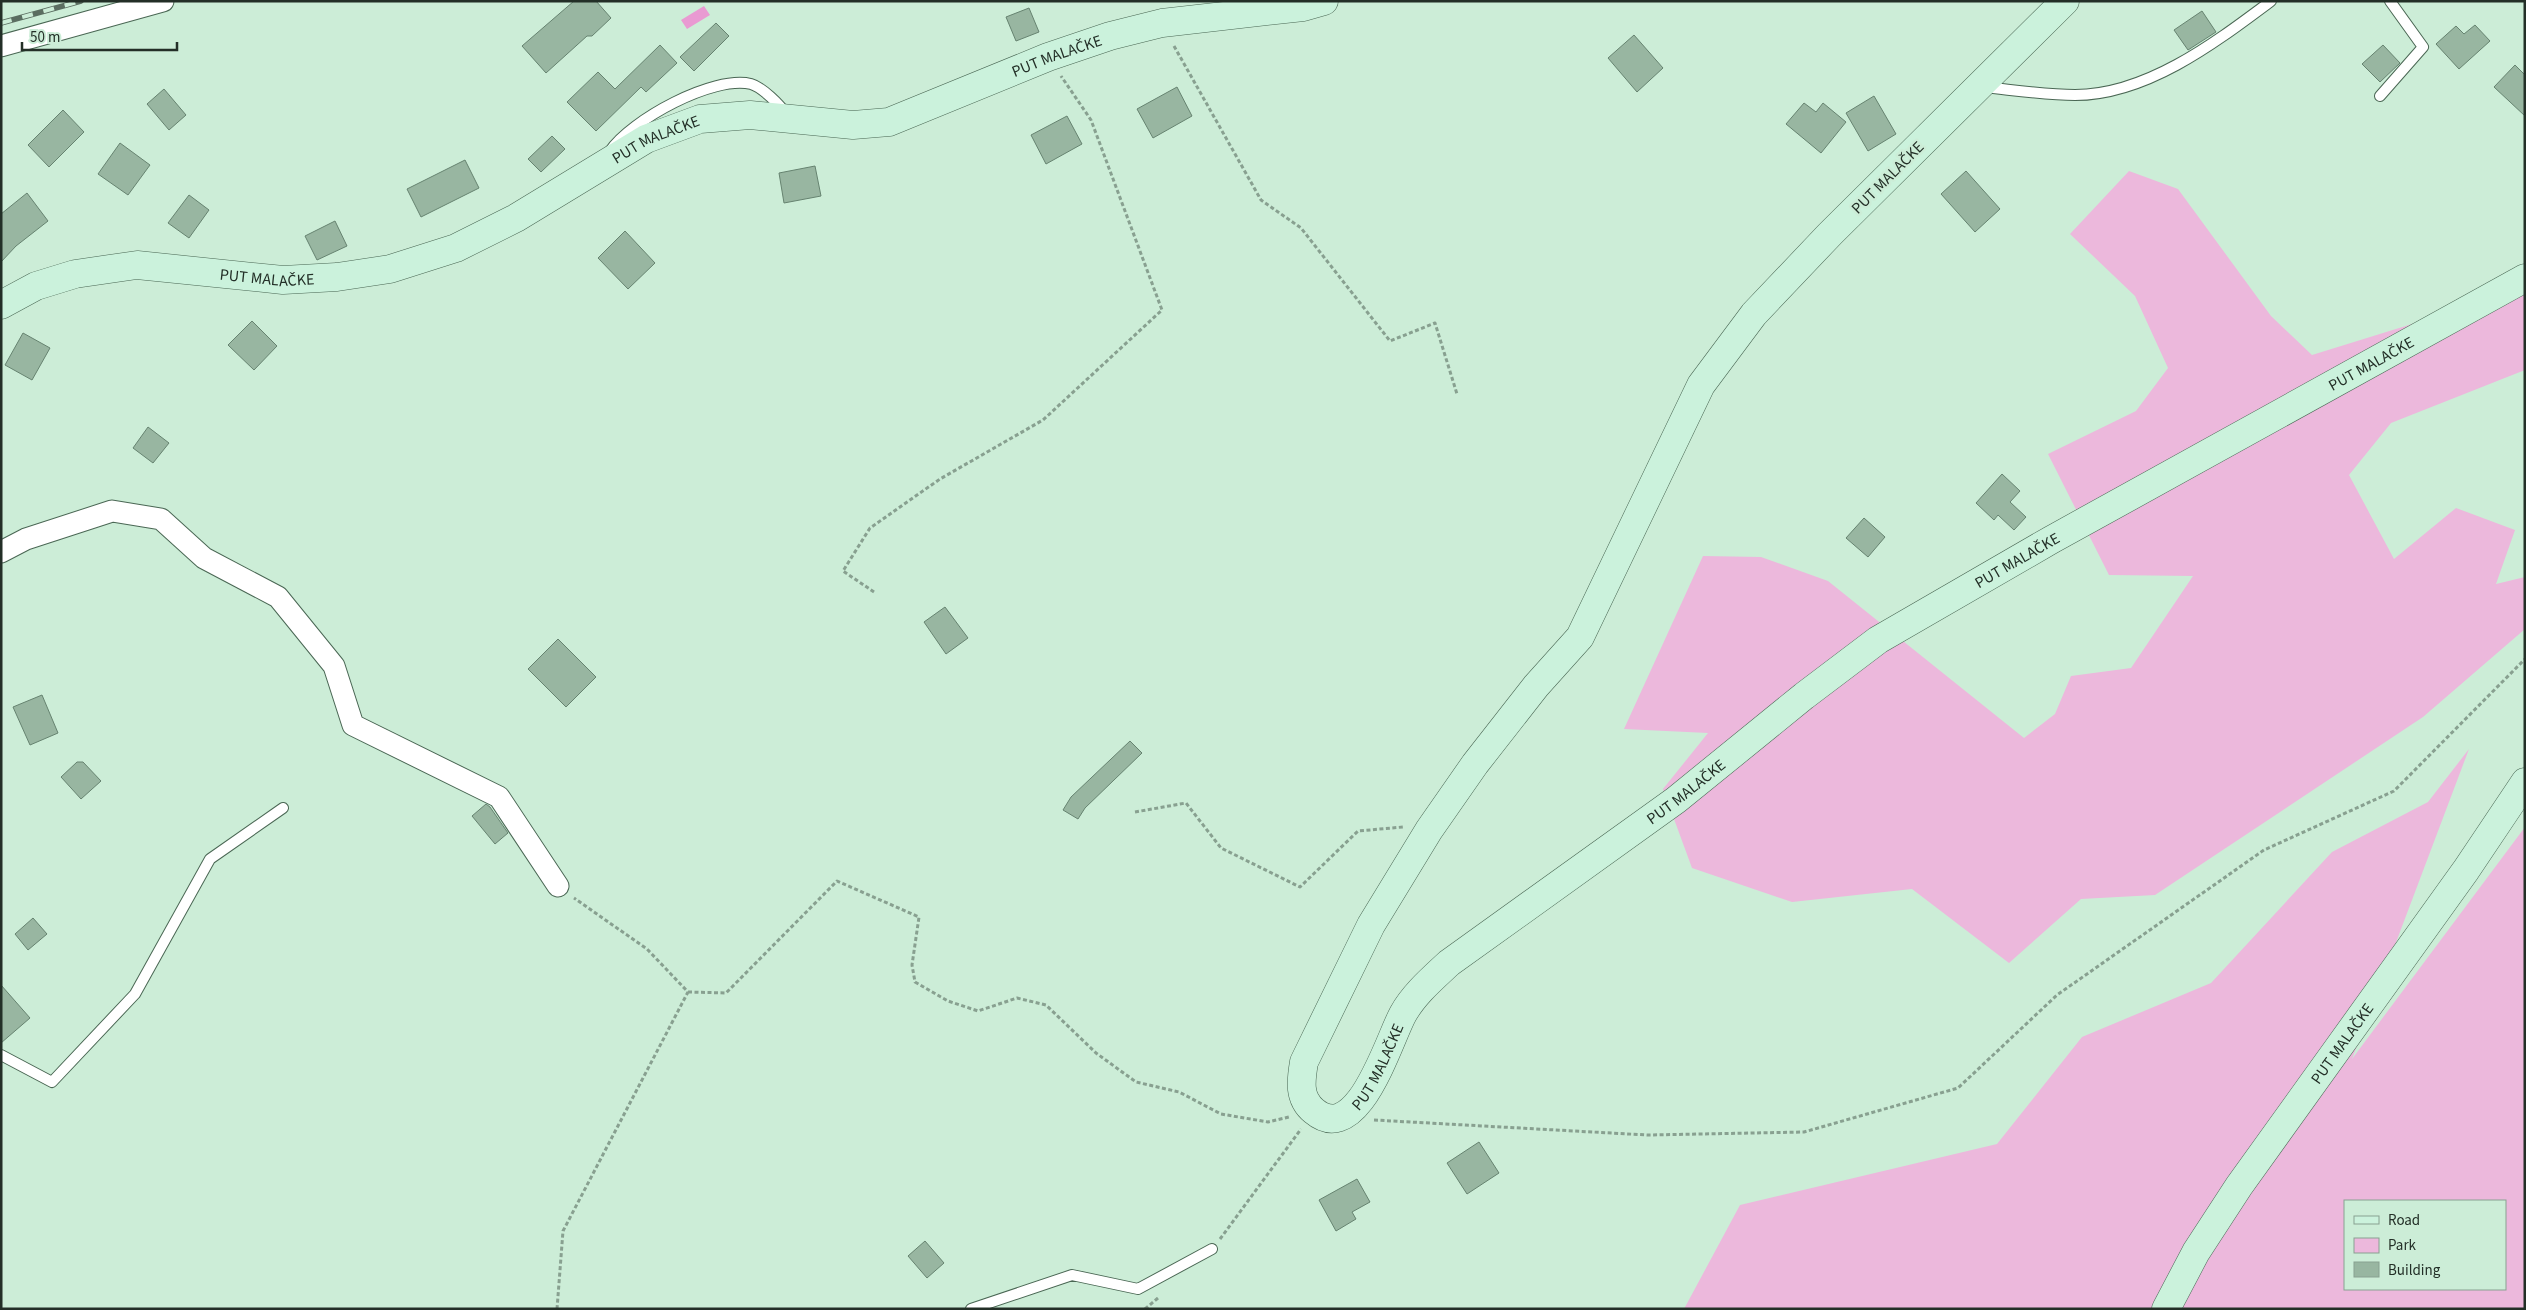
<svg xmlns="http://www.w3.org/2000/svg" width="2526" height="1310" font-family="'Source Sans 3',sans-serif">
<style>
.green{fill:#ecb8dc;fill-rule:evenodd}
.water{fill:#e99ad2}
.building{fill:#98b6a1;stroke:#668370}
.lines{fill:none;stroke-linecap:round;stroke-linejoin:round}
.lane-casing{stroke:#4a6754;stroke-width:12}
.street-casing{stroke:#4a6754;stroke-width:23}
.secondary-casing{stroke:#4a6754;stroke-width:29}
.path{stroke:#88a090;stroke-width:3;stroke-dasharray:4 2.5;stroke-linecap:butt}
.lane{stroke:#fff;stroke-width:10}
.street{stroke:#fff;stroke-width:21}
.secondary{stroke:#cbf2dc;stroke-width:28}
.rail-casing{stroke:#5b6e61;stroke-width:5.5}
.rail{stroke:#ccedd7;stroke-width:4;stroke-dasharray:11;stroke-linecap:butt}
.labels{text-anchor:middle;stroke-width:5;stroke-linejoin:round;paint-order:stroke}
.street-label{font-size:16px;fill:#232f27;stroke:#ccedd7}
</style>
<rect width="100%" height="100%" fill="#ccedd7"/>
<path class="green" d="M2129 171 2178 189 2271 316 2312 355 2525 289V370L2391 423 2349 475 2394 559 2456 508 2515 530 2496 584 2525 577V629L2423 717 2155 895 2081 899 2009 963 1912 889 1792 902 1692 868 1663 789 1708 733 1624 729 1703 556 1761 557 1828 581 2024 738 2055 714 2071 676 2131 668 2193 576 2109 575 2048 454 2136 411 2168 368 2135 296 2070 234Z
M2469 749 2352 1059 2525 827V1309H1684L1740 1205 1997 1144 2082 1037 2211 983 2332 852 2428 802ZM2345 1201H2505V1289H2345Z"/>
<path class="water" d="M704 6 710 15 687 29 681 20Z"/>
<path class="building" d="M574 1H596L611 18 592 36H587L546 73 522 46Z
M1029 8 1039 32 1016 41 1006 17Z
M2202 11 2216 32 2188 50 2174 30Z
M716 23 729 36 694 71 680 57Z
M2475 25 2490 41 2459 69 2436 44 2456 26 2464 34Z
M1634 35 1663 68 1637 92 1608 58Z
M660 45 677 63 646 92 641 87 596 131 567 102 598 72 615 89Z
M2383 45 2400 63 2380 82 2362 64Z
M2515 65 2525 75V116L2494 87Z
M1177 87 1192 116 1153 138 1137 109Z
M164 89 186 115 169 130 147 104Z
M1874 96 1896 134 1868 151 1846 113Z
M1804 103 1816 112 1823 103 1846 122 1821 153 1786 124Z
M63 110 84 132 49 167 28 145Z
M1067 116 1082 144 1046 164 1031 135Z
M552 136 565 149 541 172 528 159Z
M120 143 150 165 128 195 98 174Z
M465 160 479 188 421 217 407 189Z
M815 166 821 196 784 203 779 173Z
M1966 171 2000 209 1975 232 1941 194Z
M27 193 48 221 16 246 1 262V214Z
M189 195 209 210 189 238 168 223Z
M335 221 347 246 317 260 305 236Z
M625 231 655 263 628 289 598 258Z
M252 321 277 346 254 370 228 345Z
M23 333 50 348 32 380 5 365Z
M148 427 169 443 153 463 133 448Z
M2002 474 2020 491 2010 502 2026 517 2014 530 1998 515 1994 520 1976 503Z
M1864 518 1885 537 1868 557 1846 538Z
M945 607 968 638 946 654 924 622Z
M558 639 596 677 566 707 528 669Z
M42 695 58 733 30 745 13 707Z
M1130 741 1142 753 1085 808 1078 819 1063 810 1071 797Z
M77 762H83L101 781 81 799 61 777Z
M486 804 490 807 508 833 495 844 472 816Z
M33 918 47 934 28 950 15 934Z
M1 985 30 1018 1 1043Z
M1479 1142 1499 1173 1467 1194 1447 1163Z
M1357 1179 1370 1202 1352 1212 1356 1219 1336 1231 1319 1200Z
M925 1241 944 1263 927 1278 908 1256Z"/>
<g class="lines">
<g class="lane-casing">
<path id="lane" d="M1983 87C2013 90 2045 95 2075 95 2147 95 2216 42 2271 1
M2380 96 2423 47 2390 1
M610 151C631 120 713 75 751 84 762 87 780 105 786 114
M1 1055 52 1082 135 994 210 859 283 808
M971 1309 1072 1275 1138 1289 1212 1249"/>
</g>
<g class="street-casing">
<path id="street" d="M1 46 163 1
M1 552 26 539 112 511 161 519 204 558 278 597 334 666 353 725 499 797 558 886"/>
</g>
<g class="secondary-casing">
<g id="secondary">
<path id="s1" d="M2065 1 1830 234 1754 314 1701 385 1580 637 1536 686 1475 764 1429 830 1371 925 1304 1062C1301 1080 1298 1098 1314 1111 1358 1148 1389 1039 1403 1014 1414 994 1433 978 1449 963L1676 800 1804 696 1878 640 2051 540 2525 278"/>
<path id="s2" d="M1 305 36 286 75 274 137 265 283 280 337 277 390 269 456 248 516 218 646 139 700 119 750 115 853 125 889 122 1048 57 1110 36 1162 23 1303 7 1324 1"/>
<path id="s3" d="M2166 1309 2196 1252 2239 1186 2466 870 2525 782"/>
</g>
</g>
<path class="path" d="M1174 46 1261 200 1301 228 1390 341 1435 323 1457 394
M874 592 843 571 870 528 940 479 1043 420 1162 310 1091 120 1061 76
M1135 812 1186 803 1221 848 1300 887 1358 831 1403 827
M688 992 726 993 837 881 919 917 912 965 915 982 948 1001 978 1011 1017 998 1046 1005 1096 1053 1136 1082 1179 1092 1221 1114 1268 1122 1289 1117
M1374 1120 1647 1135 1804 1132 1958 1088 2057 995 2264 850 2394 791 2525 659
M1220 1239 1301 1129
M557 1309 563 1231 688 992 647 949 574 898
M1145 1309 1158 1298"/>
<use href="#lane" class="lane"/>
<use href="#street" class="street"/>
<use href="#secondary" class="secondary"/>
<g class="rail-casing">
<path id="rail" d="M1 23 81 1"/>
</g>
<use href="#rail" class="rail"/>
</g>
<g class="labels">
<g class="street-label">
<text dy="6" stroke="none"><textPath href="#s2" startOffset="1114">PUT MALAČKE</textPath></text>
<text dy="6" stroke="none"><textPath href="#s2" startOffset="695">PUT MALAČKE</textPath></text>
<text transform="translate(1887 177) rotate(-45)" y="6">PUT MALAČKE</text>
<text dy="6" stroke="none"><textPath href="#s2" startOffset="274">PUT MALAČKE</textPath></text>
<text dy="6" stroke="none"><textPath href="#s1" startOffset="2694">PUT MALAČKE</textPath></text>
<text dy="6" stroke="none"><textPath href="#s1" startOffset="2289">PUT MALAČKE</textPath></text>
<text dy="6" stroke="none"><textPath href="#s1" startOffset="1884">PUT MALAČKE</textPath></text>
<text dy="6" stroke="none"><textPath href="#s3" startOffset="319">PUT MALAČKE</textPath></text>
<text dy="6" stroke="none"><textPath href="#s1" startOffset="1464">PUT MALAČKE</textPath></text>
</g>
</g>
<rect width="2526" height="1310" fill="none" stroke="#232f27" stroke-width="5"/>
<rect x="2344" y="1200" width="162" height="90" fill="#ccedd7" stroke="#88a191"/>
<rect x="2354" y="1216" width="25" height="8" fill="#cbf2dc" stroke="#88a191"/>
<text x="2388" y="1225" font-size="15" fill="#232f27">Road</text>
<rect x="2354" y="1238" width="25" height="15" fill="#ecb8dc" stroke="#88a191"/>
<text x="2388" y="1250" font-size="15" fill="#232f27">Park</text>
<rect x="2354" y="1262" width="25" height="15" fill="#98b6a1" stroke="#88a191"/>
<text x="2388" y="1275" font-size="15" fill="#232f27">Building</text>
<path d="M22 42v8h155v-8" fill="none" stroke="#232f27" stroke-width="2.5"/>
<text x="30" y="42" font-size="15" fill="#232f27" stroke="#ccedd7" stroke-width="4" paint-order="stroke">50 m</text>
</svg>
